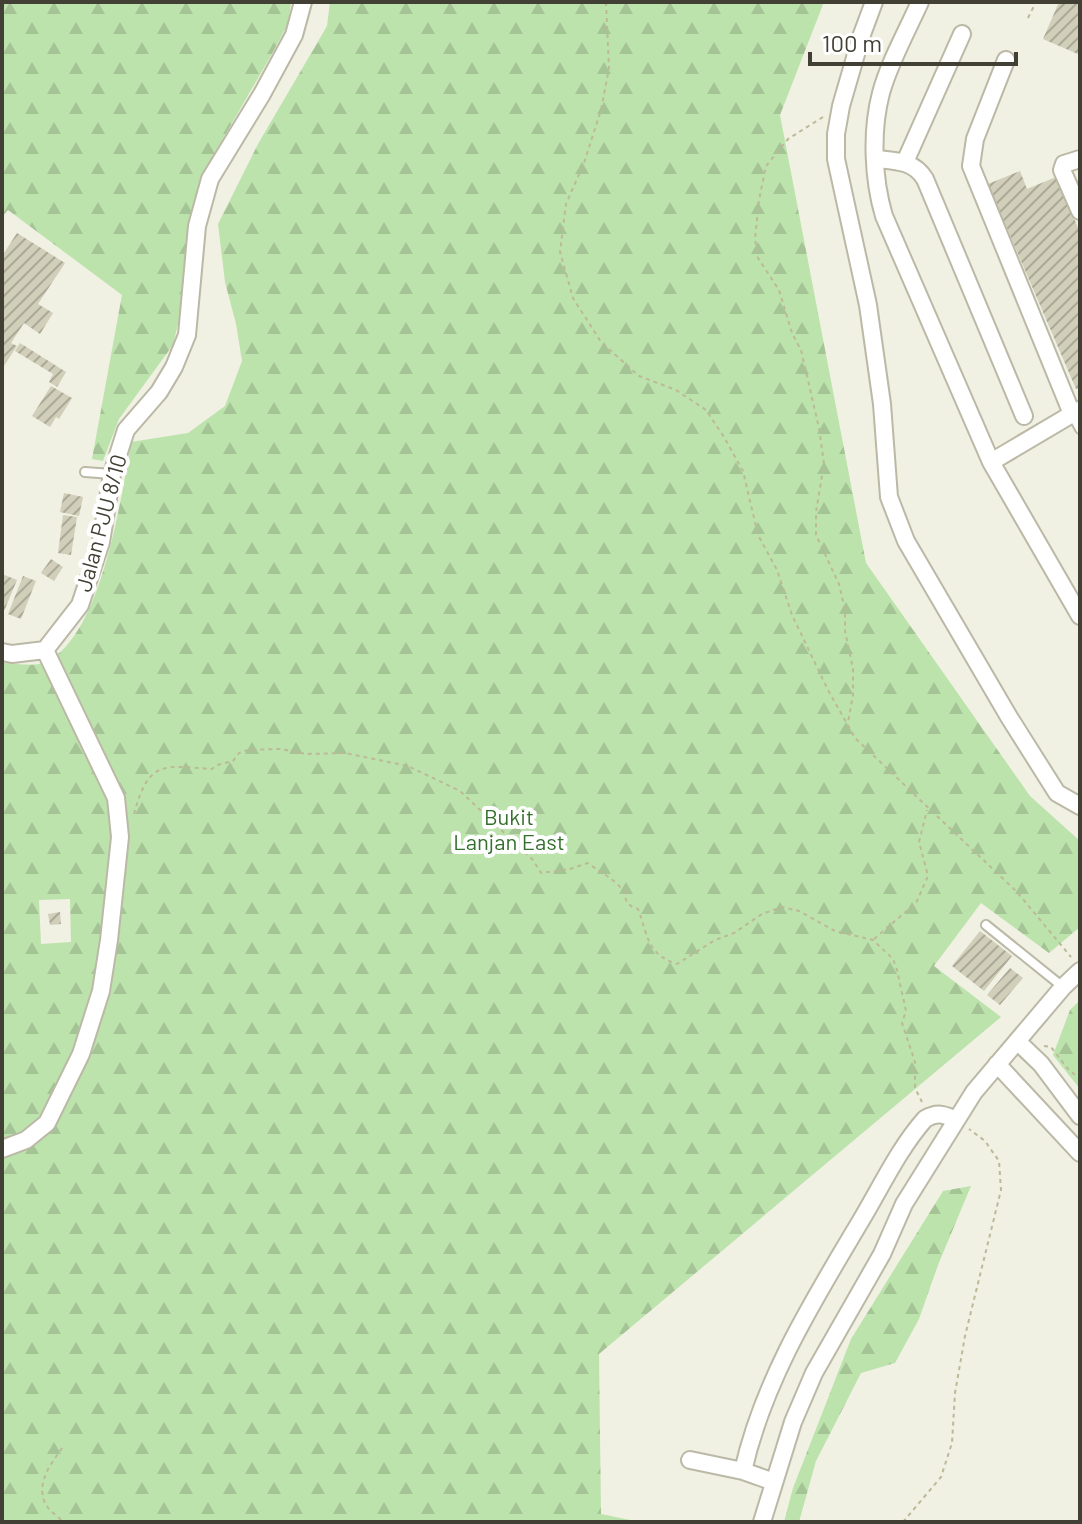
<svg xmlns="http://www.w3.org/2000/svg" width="1082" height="1524" font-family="Barlow,sans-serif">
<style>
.forest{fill:url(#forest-firs);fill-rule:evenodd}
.building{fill:url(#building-hatch)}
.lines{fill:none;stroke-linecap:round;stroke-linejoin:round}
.lane-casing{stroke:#bbb9a6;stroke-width:12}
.street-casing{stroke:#bbb9a6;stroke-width:20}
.path{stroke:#bcb998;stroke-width:2;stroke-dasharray:4 4;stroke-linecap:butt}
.lane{stroke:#fff;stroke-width:8}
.street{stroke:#fff;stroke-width:16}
.labels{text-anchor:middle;stroke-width:8;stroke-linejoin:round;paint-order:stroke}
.street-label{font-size:22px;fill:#424034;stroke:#fff}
.park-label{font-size:22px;fill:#33702b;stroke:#fff}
</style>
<defs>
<pattern id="forest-firs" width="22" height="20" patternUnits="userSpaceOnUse" patternTransform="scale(2)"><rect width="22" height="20" fill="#bde3ad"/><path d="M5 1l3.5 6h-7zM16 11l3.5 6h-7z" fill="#a4c495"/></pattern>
<pattern id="building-hatch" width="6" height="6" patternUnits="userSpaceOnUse" patternTransform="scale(2)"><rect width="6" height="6" fill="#d1ceb9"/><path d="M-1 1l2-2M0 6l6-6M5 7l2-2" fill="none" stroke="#aba997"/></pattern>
</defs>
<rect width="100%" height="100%" fill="#f0f0e3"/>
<path class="forest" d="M2 2 291 3 288 24 273 52 202 175 189 228 181 311 173 345 119 419 103 461 92 459 122 295 8 210 2 217Z
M330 2H824L780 115 866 563 1030 796 1080 841V927L1049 953 981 903 934 966 1001 1017 599 1354 601 1514 640 1522H2V663C13 663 29 666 39 664 100 649 122 494 131 442L188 433 225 406 242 361 236 324 225 282 218 224 258 144 327 26ZM70 899 71 942 41 944 39 900Z
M1080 1000V1089L1053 1055 1070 1010Z
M971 1186 938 1265 919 1319 895 1363 861 1373 816 1461 799 1522H784L793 1488 851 1339 943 1191Z"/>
<path class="building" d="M1059 2H1080V55L1043 39Z
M1020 171 1027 189 1056 177 1080 232V388L1076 389 988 184Z
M17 233 65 263 38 304 53 313 40 334 24 323 11 343 17 346 2 369V256Z
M20 343 66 372 57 387 49 382 53 374 15 351Z
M51 386 72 398 59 419 56 417 50 427 32 416Z
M64 493 83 497 79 516 60 512Z
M63 515 77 517 71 555 58 553Z
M51 559 63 567 54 581 41 573Z
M2 574 17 580 2 616Z
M23 576 36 581 21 619 8 614Z
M60 912 61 924 50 925 48 914Z
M980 931 1012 956 984 991 952 966Z
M1010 968 1023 978 1000 1005 987 995Z"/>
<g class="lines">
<g class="lane-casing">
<path id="lane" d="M1072 414 1080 429
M85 472 112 474
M986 925 1063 987"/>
</g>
<g class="street-casing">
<path id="street" d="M874 2 861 37 841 106 836 134V159L868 305 882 404 889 497 906 541 1009 717 1057 793 1080 806
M920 2C907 31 889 63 881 93 871 131 873 179 884 216L991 462 1080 616
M1006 60 975 139 971 166 1072 414
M877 159C897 161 914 161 925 179L1024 416
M1080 159 1064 164 1062 170 1080 211
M905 162 962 34
M991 462 1079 410
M2 652 12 654 45 650 80 605 101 542 112 474 126 430 159 392 174 367 187 335 197 226 210 179 262 94 294 35 303 2
M1017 1041 1041 1064 1080 1116
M997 1064 1080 1153
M2 1149 26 1140 47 1123 81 1054 101 991 109 940 120 837 116 798 45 650
M690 1460 743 1471 774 1482
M743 1471C764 1378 815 1298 863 1217 882 1185 900 1147 925 1119 937 1112 944 1114 956 1120
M762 1522 793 1422 814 1373 882 1254 904 1204 974 1092 1063 987 1080 971"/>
</g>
<path class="path" d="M606 2 609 68 601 110 584 163 566 204 560 252 573 298 601 342 639 376 676 390 706 410 724 437 743 471 758 535 777 570 792 615 828 690 855 738 1017 892 1071 957
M1028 18 1036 2
M823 117 788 139 766 166 759 200 755 239 758 258 779 290 792 333 801 350 819 428 824 464 816 512V535L839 584 845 610V631L853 669V695L848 722
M134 814C149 759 163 766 212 769L217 765 233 761 239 753 248 750 280 749 306 754 345 753 408 766 460 791 533 860 541 873 570 869 588 863C602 874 611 876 625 892 625 902 628 906 638 909 648 935 646 954 677 964L715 940 734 933 762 914 782 907 799 911 835 931 873 940 893 959 897 970 906 1011 902 1023 915 1062V1088L922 1102
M874 939 916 903 928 876 919 842 927 810
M1044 1046 1051 1047 1068 1069 1080 1079
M62 1448C51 1464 36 1482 45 1503 48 1510 58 1516 63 1522
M903 1522 941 1477 952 1443 955 1393 965 1336 1001 1190 999 1161 985 1141 969 1129"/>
<use href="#lane" class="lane"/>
<use href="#street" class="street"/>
</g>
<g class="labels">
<g class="street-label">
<text transform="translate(101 523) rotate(-75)" y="8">Jalan PJU 8/10</text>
</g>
<g class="park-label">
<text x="509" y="825">Bukit<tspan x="509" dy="25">Lanjan East</tspan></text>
</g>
</g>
<rect width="1082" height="1524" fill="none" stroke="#424034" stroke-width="8"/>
<path d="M810 52v12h206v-12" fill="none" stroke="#424034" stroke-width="4"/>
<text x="822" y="52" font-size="24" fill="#424034" stroke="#ffffff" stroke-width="6" paint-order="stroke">100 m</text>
</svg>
